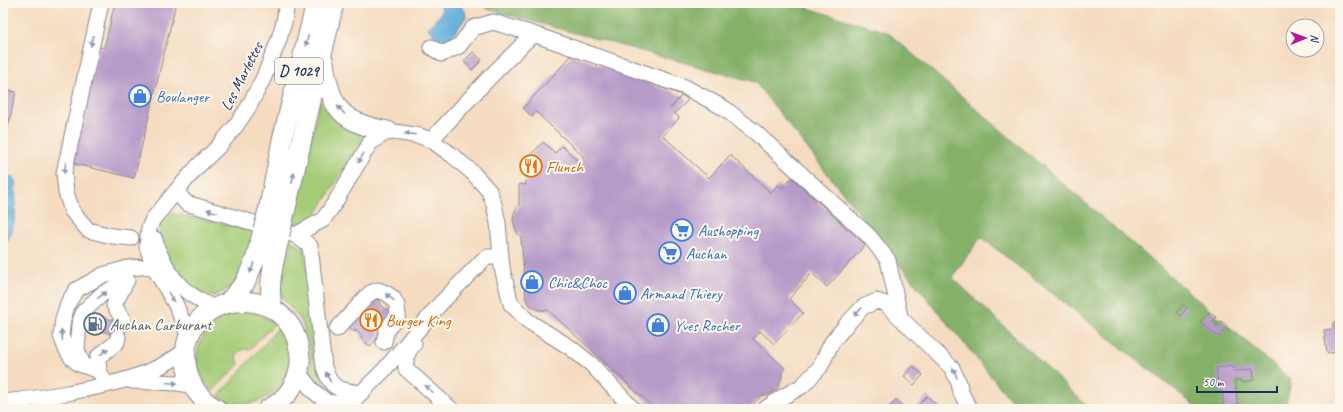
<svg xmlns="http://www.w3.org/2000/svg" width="1343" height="412" font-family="Caveat,sans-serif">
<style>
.green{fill:#a5cc77;stroke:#607e6a}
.forest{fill:#84b068;stroke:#507063}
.water{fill:#65b0de;stroke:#40709e}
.building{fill:#b69ac8}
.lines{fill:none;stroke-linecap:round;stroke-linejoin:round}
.minor-casing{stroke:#88868f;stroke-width:17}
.major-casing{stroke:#88868f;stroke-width:21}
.minor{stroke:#fff;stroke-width:15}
.major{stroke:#fff;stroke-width:19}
.major-bridge-casing{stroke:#88868f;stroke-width:21;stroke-linecap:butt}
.major-bridge{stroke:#fff;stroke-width:19}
.oneway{fill:#8d97ae}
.labels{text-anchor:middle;stroke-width:4;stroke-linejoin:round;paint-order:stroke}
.shield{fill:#fbf7ec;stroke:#5e6b89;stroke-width:1}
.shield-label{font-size:15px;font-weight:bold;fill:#1b2f5e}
.street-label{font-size:16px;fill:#1b2f5e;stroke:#fbf7ec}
.shop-label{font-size:16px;fill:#366cbe;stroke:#fbf7ec;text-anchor:start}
.food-label{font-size:16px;fill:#c56008;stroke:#fbf7ec;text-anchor:start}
.service-label{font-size:16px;fill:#4e5e75;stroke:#fbf7ec;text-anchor:start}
</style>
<rect width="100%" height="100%" fill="#fbf7ec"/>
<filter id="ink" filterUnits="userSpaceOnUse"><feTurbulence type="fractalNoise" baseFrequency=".025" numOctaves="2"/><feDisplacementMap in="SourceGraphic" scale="8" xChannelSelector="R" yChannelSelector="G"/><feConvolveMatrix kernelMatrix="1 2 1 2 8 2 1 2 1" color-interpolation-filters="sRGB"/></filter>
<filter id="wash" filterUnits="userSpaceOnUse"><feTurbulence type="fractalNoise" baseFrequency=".012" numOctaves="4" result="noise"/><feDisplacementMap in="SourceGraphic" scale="16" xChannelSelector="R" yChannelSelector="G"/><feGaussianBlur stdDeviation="0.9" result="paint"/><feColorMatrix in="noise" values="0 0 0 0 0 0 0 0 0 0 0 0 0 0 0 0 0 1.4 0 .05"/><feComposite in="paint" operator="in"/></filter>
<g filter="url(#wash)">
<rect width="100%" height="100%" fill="#f5dcc0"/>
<path class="green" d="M320 100C325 107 331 118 337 123 346 131 359 132 371 133L362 140 316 215C309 222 302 223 291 224Z
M170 213 257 231 243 269 231 287 215 296 202 295 182 283 159 249 160 221Z
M289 239 304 249 323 383 329 392V395L317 384 311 374 310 349 306 333 300 319 282 297 279 283Z
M245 312C257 313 265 316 275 323L249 350C243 348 240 351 236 356L239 364 212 392C207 385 200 377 198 368 193 348 206 325 223 316 230 313 238 312 245 312Z
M279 327C281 331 285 336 287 340 299 372 275 404 241 404 232 404 225 401 218 397Z"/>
<path class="forest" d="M484 3H791L887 32 1291 380 1285 409H1199L981 237 952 277 1090 409H1018L898 263 755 82 487 9Z"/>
<path class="water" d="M440 3H458L465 11 466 17 446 45 438 40 428 28 441 14 442 10Z
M9 177H12L15 180C16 203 18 228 3 248 3 231 0 189 9 177Z"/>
<g id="blocks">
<path class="building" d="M115 3H176L134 178 71 163 99 47 104 48Z
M473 52 482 60 472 70 464 61Z
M572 55 682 95 670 109 682 95 688 100 675 113 679 118 663 136 709 178 730 155 771 193 778 185 782 188 792 178 865 245 827 287 812 273 789 299 803 313 774 344 760 331 753 339 785 368 782 372V378L777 389 768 395 761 396 749 409H655L548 310H539L531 306 526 299 521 237 517 233 513 220 514 213 519 204V184L526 185 524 162 543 142 555 153 562 146 579 162 584 157 536 112 532 117 523 108Z
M3 89 16 92 4 144H3Z
M372 295 381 302 379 304 386 310 388 308 396 316 378 333 380 335 370 346 361 338 362 336 356 330 355 332 346 324Z
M1183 305 1187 308 1181 316 1177 312Z
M73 307 127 325 122 338 69 320Z
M1209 312 1216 317 1213 321 1218 325 1221 321 1227 326 1219 337 1200 322Z
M1333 322H1340V352L1327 353 1324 330 1333 329Z
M913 366 923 375 914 385 904 376Z
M1233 366 1234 371 1253 369 1254 380 1242 382V380H1235L1238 409H1224L1222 391H1219L1216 368Z
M927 396 941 409H915Z
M896 400 906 409H888Z"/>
</g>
</g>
<g filter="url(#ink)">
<use href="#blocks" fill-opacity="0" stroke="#88868f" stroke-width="1"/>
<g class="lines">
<g class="minor-casing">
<path id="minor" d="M101 3 64 173 66 192 72 211 88 230 112 236 131 238
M431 47 442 54 459 46 473 28 493 22 533 34 685 87 724 108 756 133 869 236 888 260 900 316
M431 140 487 80 533 34
M176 191 186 203 295 235 310 246 324 367C331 390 339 390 361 393
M295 235 323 220 334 204 370 143 388 131 420 136 431 140 452 155 473 173 489 191 494 204 498 223 502 268 511 304 528 321 571 348 591 364 633 409
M155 239C156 248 160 255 164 262 176 287 191 296 214 308
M122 324 123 320 114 305 127 280
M337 329 370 293 378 290 386 293 393 298 397 305 398 315 387 329 384 342
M189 337 176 305 153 266 147 246 149 228 153 219 160 211 176 191 199 165 217 148 235 127 248 108 264 77 278 42 284 22 287 3
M83 365 77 350 79 324 84 311 102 294 126 281
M406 369C405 359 407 352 414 344
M406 369 451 409
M99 371 98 357 117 342 118 337
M298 372 312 390 327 402 349 405 384 370 440 304 483 260 488 257 500 256
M132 381 178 383 193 386
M107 385 99 371 79 364 72 358 66 349 61 336 63 319 68 303 76 290 103 275 128 268 153 266
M3 402C24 400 45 397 67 393 109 385 152 377 186 350
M765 409 779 399 802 386 820 367 832 342 847 324 863 307 877 301 886 304 952 368 959 383 961 393 970 409"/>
</g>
<g class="major-casing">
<path id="major" d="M324 62C330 108 341 123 388 131
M269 207 282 140 316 3
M285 212 334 3
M228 302 245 283 256 257 263 230
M273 309C266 285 275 259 280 235
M217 409C201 401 190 386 187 369 171 290 295 273 300 358 301 379 287 400 268 409"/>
</g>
<use href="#minor" class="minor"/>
<use href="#major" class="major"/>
<g class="major-bridge-casing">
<path id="major-bridge" d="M263 230 269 207
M280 235 285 212"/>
</g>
<use href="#major-bridge" class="major-bridge"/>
</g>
<defs><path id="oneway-solid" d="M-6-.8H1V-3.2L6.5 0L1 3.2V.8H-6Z"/></defs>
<g class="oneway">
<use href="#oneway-solid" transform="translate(92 41) rotate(102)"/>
<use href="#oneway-solid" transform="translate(307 41) rotate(104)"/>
<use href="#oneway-solid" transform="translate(341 110) rotate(-131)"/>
<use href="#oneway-solid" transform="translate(410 134) rotate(-173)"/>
<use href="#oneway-solid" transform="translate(361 158) rotate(120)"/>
<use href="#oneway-solid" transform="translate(65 168) rotate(100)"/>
<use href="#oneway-solid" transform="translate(293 178) rotate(-77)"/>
<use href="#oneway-solid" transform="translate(212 211) rotate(-163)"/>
<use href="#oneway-solid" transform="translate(252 268) rotate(111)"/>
<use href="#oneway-solid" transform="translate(102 295) rotate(-36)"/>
<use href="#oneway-solid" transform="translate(171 297) rotate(59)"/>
<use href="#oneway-solid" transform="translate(390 297) rotate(-138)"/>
<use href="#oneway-solid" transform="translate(858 312) rotate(133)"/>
<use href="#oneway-solid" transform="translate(62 335) rotate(-95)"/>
<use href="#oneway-solid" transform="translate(104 352) rotate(-38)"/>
<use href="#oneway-solid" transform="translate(955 373) rotate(-113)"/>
<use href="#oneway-solid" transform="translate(328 377) rotate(-117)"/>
<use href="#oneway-solid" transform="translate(172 383) rotate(2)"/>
<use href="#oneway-solid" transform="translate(429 389) rotate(-138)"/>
</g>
</g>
<defs>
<g id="shop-ring" transform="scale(1.15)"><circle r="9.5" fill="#fbf7ec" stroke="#3f7fe0" stroke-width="1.5"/><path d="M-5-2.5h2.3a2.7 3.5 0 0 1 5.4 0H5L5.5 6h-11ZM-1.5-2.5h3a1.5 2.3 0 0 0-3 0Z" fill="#3f7fe0"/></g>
<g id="restaurant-ring" transform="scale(1.15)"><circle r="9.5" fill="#fbf7ec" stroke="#e8710a" stroke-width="1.5"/><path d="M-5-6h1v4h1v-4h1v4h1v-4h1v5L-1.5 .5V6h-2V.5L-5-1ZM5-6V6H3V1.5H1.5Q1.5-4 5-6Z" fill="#e8710a"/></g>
<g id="supermarket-ring" transform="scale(1.15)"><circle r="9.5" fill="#fbf7ec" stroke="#3f7fe0" stroke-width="1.5"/><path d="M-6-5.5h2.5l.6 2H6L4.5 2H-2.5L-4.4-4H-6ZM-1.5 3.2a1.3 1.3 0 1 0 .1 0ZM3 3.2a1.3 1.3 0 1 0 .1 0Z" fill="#3f7fe0"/></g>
<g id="fuel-ring" transform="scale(1.15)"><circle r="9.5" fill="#fbf7ec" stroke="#5c6f8a" stroke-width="1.5"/><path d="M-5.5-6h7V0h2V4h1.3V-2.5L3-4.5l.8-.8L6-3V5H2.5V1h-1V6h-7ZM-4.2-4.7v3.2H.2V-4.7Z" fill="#5c6f8a"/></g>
</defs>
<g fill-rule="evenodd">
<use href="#shop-ring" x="140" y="96"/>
<use href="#restaurant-ring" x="531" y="166"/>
<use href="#supermarket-ring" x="682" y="230"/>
<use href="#supermarket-ring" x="670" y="253"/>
<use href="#shop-ring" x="532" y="282"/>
<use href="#shop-ring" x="625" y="293"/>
<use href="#restaurant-ring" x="371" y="320"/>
<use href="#fuel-ring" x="95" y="324"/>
<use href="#shop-ring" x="658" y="325"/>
</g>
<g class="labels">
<rect class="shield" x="275" y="58" width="48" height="26" rx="3"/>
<g class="shield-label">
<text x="299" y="76">D 1029</text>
</g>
<g class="street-label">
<text transform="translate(241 76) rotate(-63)" y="6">Les Marlettes</text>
</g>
<g class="shop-label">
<text x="156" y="102">Boulanger</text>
<text x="698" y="236">Aushopping</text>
<text x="686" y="259">Auchan</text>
<text x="548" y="288">Chic&amp;Choc</text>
<text x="640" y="299">Armand Thiery</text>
<text x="674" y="331">Yves Rocher</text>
</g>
<g class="food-label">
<text x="546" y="172">Flunch</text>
<text x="386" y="326">Burger King</text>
</g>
<g class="service-label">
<text x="110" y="330">Auchan Carburant</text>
</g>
</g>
<rect width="1343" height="412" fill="none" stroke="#fbf7ec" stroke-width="16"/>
<g transform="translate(1305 38) rotate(89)"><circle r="19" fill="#fbf7ec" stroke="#a1a7b3"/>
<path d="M0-3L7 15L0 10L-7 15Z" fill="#b5179e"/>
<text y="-6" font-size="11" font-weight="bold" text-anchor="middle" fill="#1b2f5e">N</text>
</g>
<path d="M1197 386v6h80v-6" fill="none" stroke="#1b2f5e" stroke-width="2"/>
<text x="1203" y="386" font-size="12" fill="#1b2f5e" stroke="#fbf7ec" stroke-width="3" paint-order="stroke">50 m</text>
</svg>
